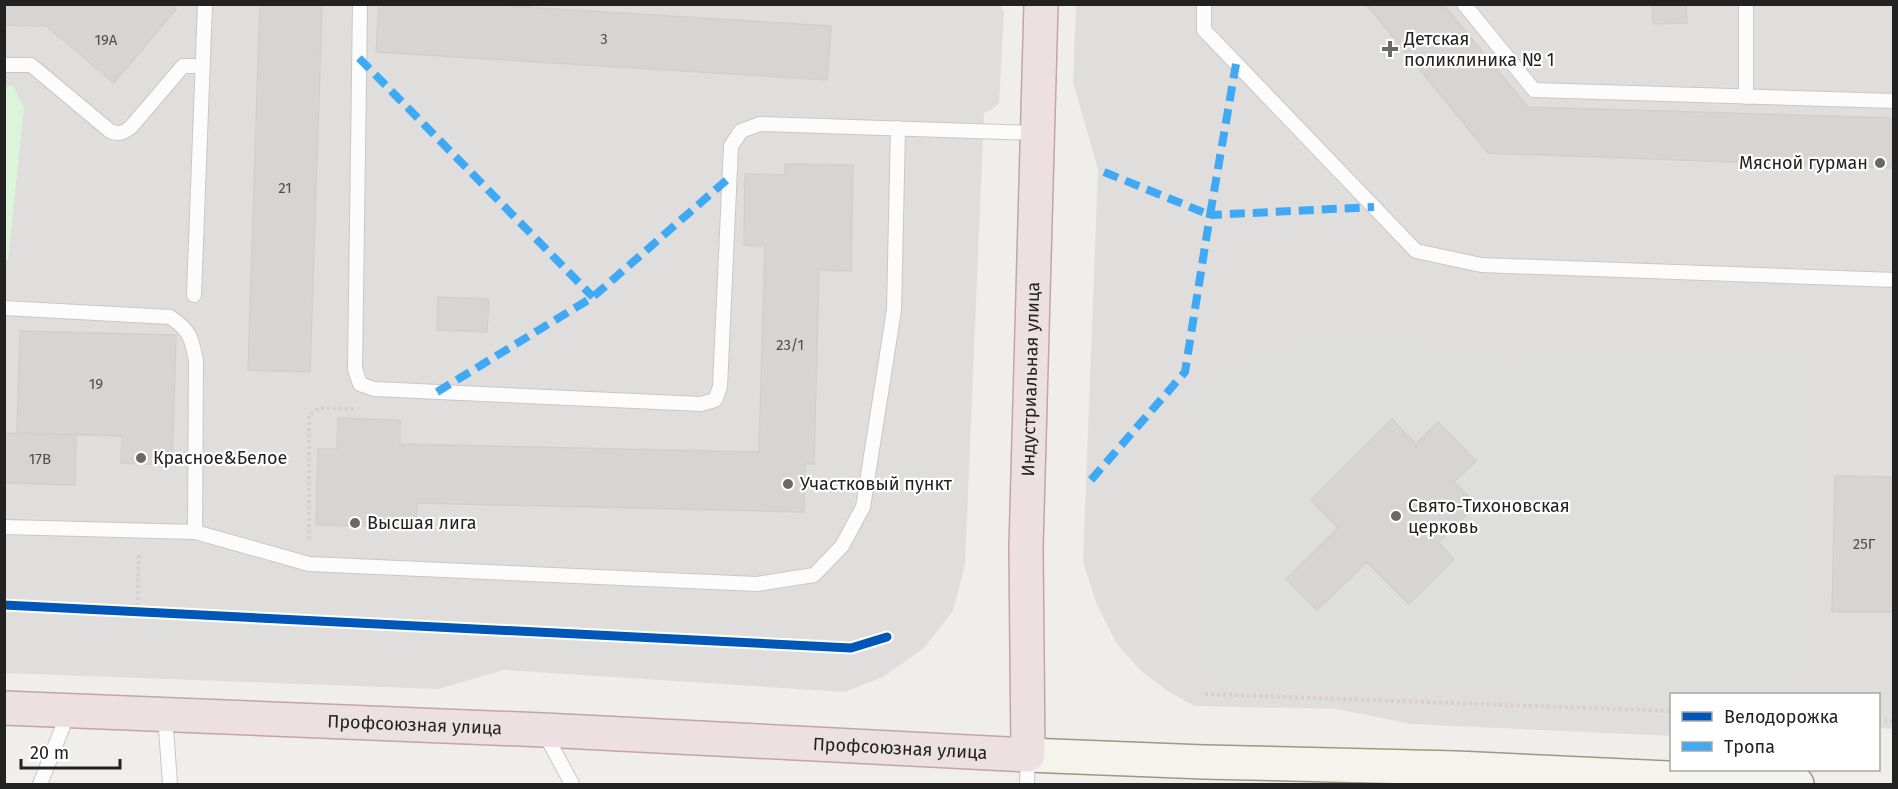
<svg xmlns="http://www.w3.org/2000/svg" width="1898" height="789" font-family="'Fira Sans',sans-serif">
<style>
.residential{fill:#dfdedc}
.religious{fill:#dededc}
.park{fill:#daf5da}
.parking{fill:#e0dfde}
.building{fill:#d7d4d2;stroke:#d3d0cc;stroke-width:1.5}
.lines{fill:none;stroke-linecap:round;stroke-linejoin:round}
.lane-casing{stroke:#c9c8c7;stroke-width:16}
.secondary-casing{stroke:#999a82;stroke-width:36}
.highway-casing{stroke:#c5a2ac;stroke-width:36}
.path{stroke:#dccecd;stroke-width:4;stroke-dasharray:3 3;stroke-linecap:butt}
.lane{stroke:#fdfcfc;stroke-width:14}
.secondary{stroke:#f4f4ed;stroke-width:33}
.highway{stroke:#ece0e2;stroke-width:33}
.quiet{stroke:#3fa9f5;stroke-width:8;stroke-dasharray:15 8;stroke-linecap:butt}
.cycleway-casing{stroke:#fff;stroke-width:13}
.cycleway{stroke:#0057b8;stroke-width:9}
.poi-dot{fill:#6a6968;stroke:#fff;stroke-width:2}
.labels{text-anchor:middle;stroke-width:4.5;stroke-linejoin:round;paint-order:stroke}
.number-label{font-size:15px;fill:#4f4e4e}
.poi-label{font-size:18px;fill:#222;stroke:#fff;text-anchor:start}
.street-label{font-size:18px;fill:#222;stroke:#fff}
</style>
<rect width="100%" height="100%" fill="#f0eeeb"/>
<path class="residential" d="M5 5H1001L1004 13 999 104 991 110 984 113 965 565 953 611 924 648 883 677 844 692 504 670 438 689 5 673Z
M1076 5H1893V729L1879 728 1878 694H1672L1671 736 1411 724 1337 709 1194 706 1166 690 1140 670 1117 644 1097 605 1083 562 1098 169 1073 82Z"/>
<path class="religious" d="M1317 335 1413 341 1505 359 1813 357 1800 694H1672L1671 705 1206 682 1188 385Z"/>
<path class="park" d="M5 86H13L24 108 8 260H4Z"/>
<path class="parking" d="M25 136 145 139 144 186 175 187 173 263 14 259Z
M212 419 303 421 300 517 210 515Z"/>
<path class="building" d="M4 4H171L176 9 114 83 46 26 4 25Z
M260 4 322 5 310 372 248 370Z
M379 4H477L831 26 827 80 376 52Z
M1366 4H1443L1528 107 1894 118V168L1488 153Z
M1652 4H1686L1687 23 1653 24Z
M785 164 853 165 851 271 819 270 814 464H805L804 512 417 503 416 527 316 525 318 449H337L338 418 400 420V444L759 452 765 246 744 245 745 174 785 175Z
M438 297 489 299 487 332 437 330Z
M20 331 176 335 172 465 121 463 122 436 17 433Z
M1392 419 1416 444 1438 422 1476 461 1454 482 1477 505 1438 542 1454 559 1409 604 1367 562 1317 610 1286 579 1338 528 1311 500Z
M4 433 76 435 75 485 4 483Z
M1835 476 1894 477V612H1832Z"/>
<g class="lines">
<g class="lane-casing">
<path id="lane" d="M360 4 355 369 360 384 374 389 701 404 715 400 720 387 731 146 741 131 760 124 1037 133
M1204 4V30L1416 251 1481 265 1894 280
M1464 4 1534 90 1894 101
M4 65H31L110 131C119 135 123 133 131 127L183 66H203
M1746 97V4
M194 295 205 4
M4 308 170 317C190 330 192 339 196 361L195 532
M4 527 195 532 309 564 757 584 814 575 842 546 863 507 894 310 898 128
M165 715 170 784
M544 732 572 784
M40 784 69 711
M1027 784 1028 755"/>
</g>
<g class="secondary-casing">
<path id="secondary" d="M1028 755 1204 762 1456 768 1797 784"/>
</g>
<g class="highway-casing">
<g id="highway">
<path id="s1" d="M4 708 543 730 1028 755 1026 548 1041 4"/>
</g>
</g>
<path class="path" d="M309 539V415L319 408 356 409
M137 612 139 552
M1205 694 1672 711
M1878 721H1894"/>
<use href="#lane" class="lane"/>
<use href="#secondary" class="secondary"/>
<use href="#highway" class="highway"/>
<path class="quiet" d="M359 58 593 297
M1104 172 1210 215 1236 64
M437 392 593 297 730 177
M1091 480 1185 372 1210 215 1374 207"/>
<g class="cycleway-casing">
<path id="cycleway" d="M4 605 851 648 887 637"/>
</g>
<use href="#cycleway" class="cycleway"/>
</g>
<g class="poi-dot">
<path d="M1387 40h6v6h6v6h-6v6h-6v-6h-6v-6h6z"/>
<circle cx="1880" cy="163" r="6"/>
<circle cx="141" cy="458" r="6"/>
<circle cx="788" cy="484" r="6"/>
<circle cx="1396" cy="516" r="6"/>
<circle cx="355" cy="523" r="6"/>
</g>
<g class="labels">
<g class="number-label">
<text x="604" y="44">3</text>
<text x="106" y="45">19А</text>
<text x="285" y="193">21</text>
<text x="790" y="350">23/1</text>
<text x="96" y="389">19</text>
<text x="40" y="464">17В</text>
<text x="1864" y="549">25Г</text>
</g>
<g class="poi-label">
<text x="1404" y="45">Детская<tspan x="1404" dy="21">поликлиника № 1</tspan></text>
<text x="1868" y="169" text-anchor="end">Мясной гурман</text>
<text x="153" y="464">Красное&amp;Белое</text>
<text x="800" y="490">Участковый пункт</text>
<text x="1408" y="512">Свято-Тихоновская<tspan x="1408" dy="21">церковь</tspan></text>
<text x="367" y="529">Высшая лига</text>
</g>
<g class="street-label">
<text dy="6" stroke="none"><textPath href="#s1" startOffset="1401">Индустриальная улица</textPath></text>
<text dy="6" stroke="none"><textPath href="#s1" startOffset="411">Профсоюзная улица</textPath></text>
<text dy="6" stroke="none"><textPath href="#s1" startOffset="897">Профсоюзная улица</textPath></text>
</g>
</g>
<rect width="1898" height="789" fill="none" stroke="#222222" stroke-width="12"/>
<rect x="1670" y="693" width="210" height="78" fill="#ffffff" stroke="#a7a7a7" stroke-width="1.5"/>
<rect x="1682" y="712" width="30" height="9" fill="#0057b8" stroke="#a7a7a7" stroke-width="1.5"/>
<text x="1724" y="723" font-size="18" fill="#222222">Велодорожка</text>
<rect x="1682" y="742" width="30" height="9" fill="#3fa9f5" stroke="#a7a7a7" stroke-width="1.5"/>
<text x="1724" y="753" font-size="18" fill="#222222">Тропа</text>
<path d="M21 759v9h99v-9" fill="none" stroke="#222222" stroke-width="3"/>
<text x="30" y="759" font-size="18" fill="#222222" stroke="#ffffff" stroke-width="4.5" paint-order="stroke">20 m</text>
</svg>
